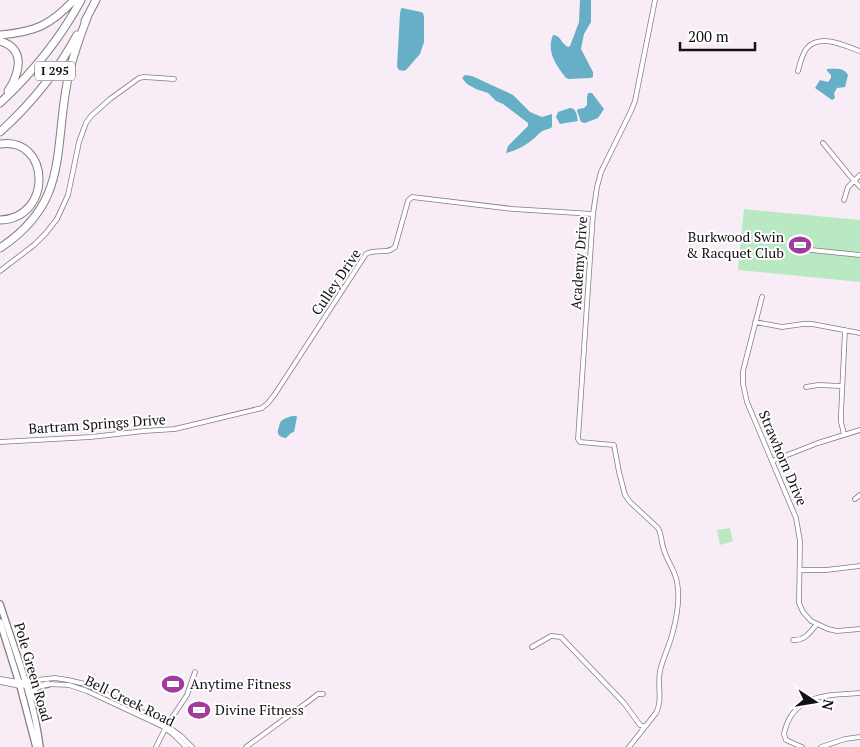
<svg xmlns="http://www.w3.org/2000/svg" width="860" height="747" font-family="'PT Serif',serif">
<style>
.green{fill:#b8e9c3}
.water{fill:#66afc7}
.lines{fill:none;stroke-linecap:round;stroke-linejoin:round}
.minor-casing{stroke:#847b84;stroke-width:5.5}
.major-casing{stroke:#847b84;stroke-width:8}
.highway-casing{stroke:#847b84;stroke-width:9}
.minor{stroke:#fff;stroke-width:4}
.major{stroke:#fff;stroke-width:5.5}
.highway{stroke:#fff;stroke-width:7}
.labels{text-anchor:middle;stroke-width:4;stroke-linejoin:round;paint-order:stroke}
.shield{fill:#fefefe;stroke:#5a585a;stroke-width:1}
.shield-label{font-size:12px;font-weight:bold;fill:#141114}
.poi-label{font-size:14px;fill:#141114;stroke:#fefefe;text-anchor:start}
.street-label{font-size:14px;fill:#141114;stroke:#fefefe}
</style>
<rect width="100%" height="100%" fill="#f8edf7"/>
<path class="green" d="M744 209 860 220V282L738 270Z
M730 528 733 541 720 545 717 530Z"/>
<path class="water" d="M580 0H591V22L584 34 581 49 593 72V77L590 78 569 79 566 78C556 65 546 52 553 35 561 35 561 44 568 47L570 46 579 22Z
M402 8 421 12 423 13 424 17V42L420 54 406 70 403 71 399 70 397 67 400 13 401 9Z
M827 69C835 69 844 67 848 75L845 87 837 88 834 93 835 98 832 100 815 88 820 80 828 82 831 78V75L827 71Z
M465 75 472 76 513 95 530 112 542 117 552 114V127C548 130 545 129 541 132 538 134 535 138 532 140 525 146 515 151 506 153L508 146 528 126V123L503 104 496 101 488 93 476 89 467 84 462 78Z
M588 93H592L604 109 598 118 585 123 581 122 577 111 578 109 584 108 587 105V97Z
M570 108C576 108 577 115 578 121L560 124 556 117 558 112Z
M292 416H296L297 417 294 432 291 433 286 438C279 437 276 434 279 427 280 423 280 421 284 419 286 418 289 417 292 416Z"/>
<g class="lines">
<g class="minor-casing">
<path id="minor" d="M798 71C800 63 802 54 807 48 820 33 845 46 860 51
M823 143 850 176 860 187
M844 200 848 187 860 175
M811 250 860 255
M0 271 34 245 46 233 57 219 68 195 79 142 86 123 91 116 110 99 139 78 144 77 174 79
M762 297 743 371V384L747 402 796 518 800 541 799 603 803 612 811 621 828 629 837 631 860 629
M755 322 782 327 803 324H812L860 333
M806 387 818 385 842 386
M844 434 841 422V414L845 330
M0 442 91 437 144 431 175 429 262 408 268 403 275 394 366 254C376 248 387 255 395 247L408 201 412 197 513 209 593 214
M772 461 818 443 860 430
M855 499 860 495
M800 570H826L860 566
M793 640C805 641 810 632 817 624
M532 647 551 636 561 637 624 703 640 725 645 727
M0 679 19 682 55 678 68 680 85 684 162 722 181 736 192 747
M0 682 20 686 40 684
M47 684 69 685 87 691 162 726 174 735 186 747
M156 747 167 725 187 695 195 672
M246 747 309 701 318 694H323
M629 747 656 713C663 700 657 685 660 671 663 657 670 645 673 631 677 616 680 597 677 582 675 570 667 561 664 550 661 543 662 535 658 528L630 502 625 495 619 472 614 445 580 442 578 439 593 214 597 187 601 172 631 111 635 101 655 0
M802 747 786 740 784 734C792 694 827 695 860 693
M821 747 845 739 860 737"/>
</g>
<g class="major-casing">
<path id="major" d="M0 604C15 651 34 698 40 747
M0 622 20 686 36 747
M32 698C31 687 39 686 48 684"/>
</g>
<g class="highway-casing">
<path id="highway" d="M85 21 96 0
M0 35C34 32 50 26 74 0
M0 41C27 49 19 74 8 91
M0 103C32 73 60 39 81 0
M0 132C31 104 57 72 77 35
M0 144C50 136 54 218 0 220
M0 248C68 203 54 154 67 83 71 61 79 39 87 18"/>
</g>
<use href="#minor" class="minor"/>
<use href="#major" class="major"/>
<use href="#highway" class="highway"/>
</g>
<defs>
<g id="stadium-bare" transform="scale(1.725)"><path d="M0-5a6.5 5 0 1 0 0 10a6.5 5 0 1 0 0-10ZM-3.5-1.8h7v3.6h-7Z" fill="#a23b9e" stroke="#fefefe" stroke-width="2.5" paint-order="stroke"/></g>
</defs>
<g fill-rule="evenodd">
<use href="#stadium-bare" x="800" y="245"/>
<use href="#stadium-bare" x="173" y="684"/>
<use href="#stadium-bare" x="199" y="710"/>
</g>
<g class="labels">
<rect class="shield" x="35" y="61.5" width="40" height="19" rx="4"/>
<g class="shield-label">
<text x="55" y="75">I 295</text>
</g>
<g class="poi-label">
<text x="784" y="242" text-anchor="end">Burkwood Swin<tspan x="784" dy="16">&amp; Racquet Club</tspan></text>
<text x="190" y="689">Anytime Fitness</text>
<text x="215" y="715">Divine Fitness</text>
</g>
<g class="street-label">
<text transform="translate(579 263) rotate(-86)" y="5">Academy Drive</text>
<text transform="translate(336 282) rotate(-56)" y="5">Culley Drive</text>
<text transform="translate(97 424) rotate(-4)" y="5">Bartram Springs Drive</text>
<text transform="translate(783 458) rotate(67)" y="5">Strawhorn Drive</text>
<text transform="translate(33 672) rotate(74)" y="5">Pole Green Road</text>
<text transform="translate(130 701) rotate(26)" y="5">Bell Creek Road</text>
</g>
</g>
<g transform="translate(815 702) rotate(102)" stroke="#fefefe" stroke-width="4" paint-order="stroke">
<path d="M0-4L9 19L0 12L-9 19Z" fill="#141114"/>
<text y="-8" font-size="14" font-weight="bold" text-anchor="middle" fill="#141114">N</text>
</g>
<path d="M680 42v8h75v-8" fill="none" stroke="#141114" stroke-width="2.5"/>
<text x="688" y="42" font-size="15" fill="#141114" stroke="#fefefe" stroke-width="4" paint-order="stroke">200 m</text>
</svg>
